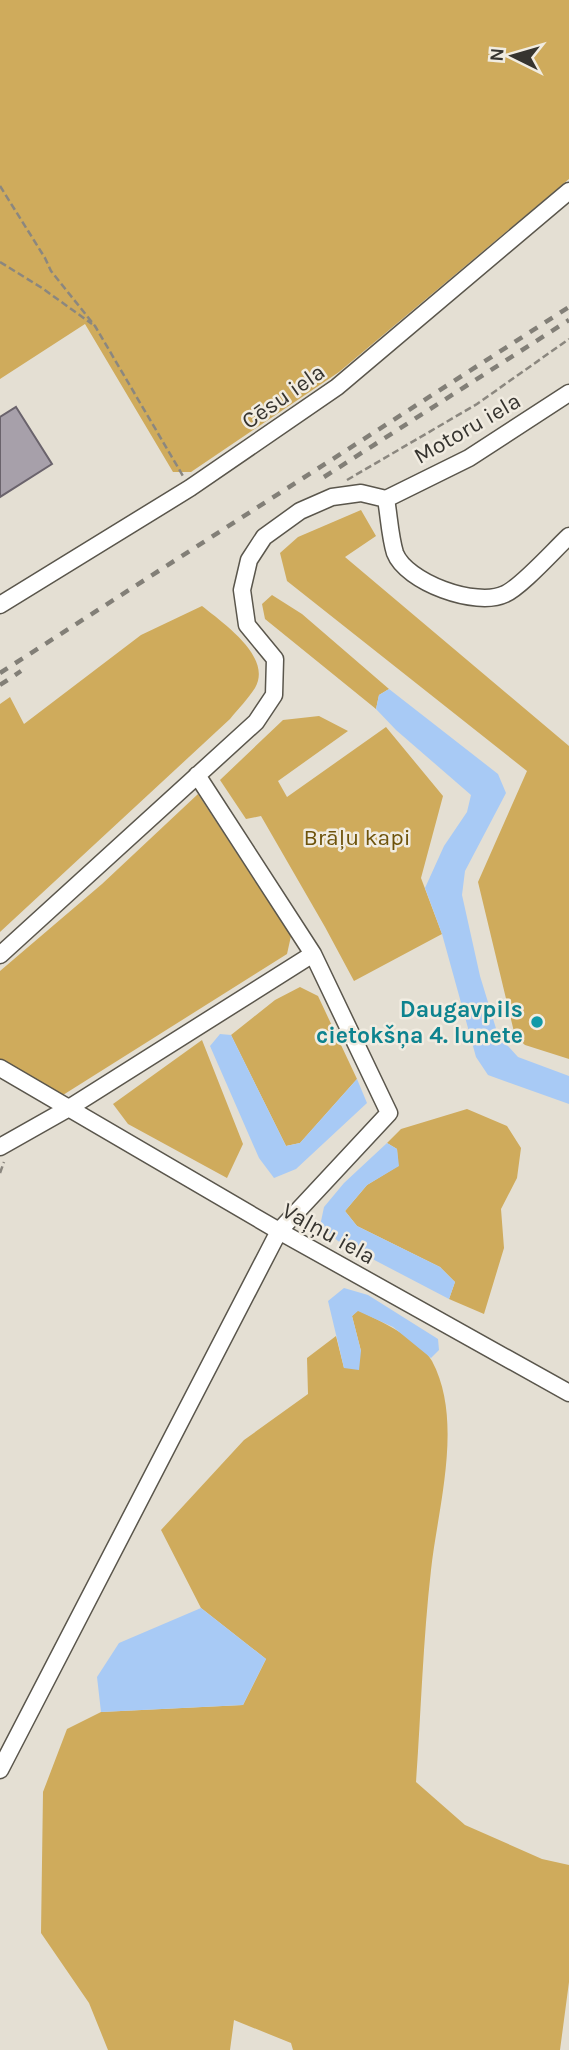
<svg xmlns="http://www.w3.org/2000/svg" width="569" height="2050" font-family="Karla,sans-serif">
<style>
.green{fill:#cfab5c}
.water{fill:#a8caf5}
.building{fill:#a7a0aa;stroke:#6a636c;stroke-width:2}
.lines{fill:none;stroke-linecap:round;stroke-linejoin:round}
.minor-casing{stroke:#5a564c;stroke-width:19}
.path{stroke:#8b877f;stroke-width:2.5;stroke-dasharray:7 3.5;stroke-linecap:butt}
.minor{stroke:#fff;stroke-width:16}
.rail{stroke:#827f77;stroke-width:4.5;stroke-dasharray:9 9;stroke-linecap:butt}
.culture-dot{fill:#0f9aa8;stroke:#f1ece1;stroke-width:2.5}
.labels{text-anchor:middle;stroke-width:5;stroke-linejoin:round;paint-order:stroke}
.street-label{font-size:23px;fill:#36342f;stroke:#f1ece1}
.park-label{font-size:23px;fill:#6e530b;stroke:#f1ece1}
.culture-label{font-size:23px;font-weight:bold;fill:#0d838f;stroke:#f1ece1;text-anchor:end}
</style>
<rect width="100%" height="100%" fill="#e4dfd3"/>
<path class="green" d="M0 0H569V179L339 372 191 472H173L85 324 0 379Z
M361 510 376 536 345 557 569 746V1059L525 1045 515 1036 478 882 527 771 287 581 280 553 298 537Z
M272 595 302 614 389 689 379 695 376 709 265 619 262 604Z
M202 606C223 623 273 657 255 688 248 699 238 709 230 719L0 932V704L10 697 24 724 141 635Z
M319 716 348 731 278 781 287 797 386 727 443 796 421 878 442 934 354 981 325 927 261 816 246 819 220 780 283 720Z
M198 794 291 936 287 954 63 1095 0 1061V971L102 884Z
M300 987 318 996 357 1079 300 1143 286 1146 231 1035 275 1000Z
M202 1040 243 1144 227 1178 128 1124 113 1104Z
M467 1109 507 1126 521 1148 517 1178 501 1209 504 1248 484 1314 449 1299 455 1282 440 1267 357 1226 345 1211 367 1185 398 1166 397 1149 387 1143 401 1129Z
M358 1310C380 1321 420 1339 432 1361 464 1421 438 1506 431 1570 423 1640 421 1712 416 1782L465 1825 542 1859 569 1865V1982L560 2050H293L291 2043 234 2020 230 2050H108L89 2003 41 1933 43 1792 67 1729 101 1712 243 1705 266 1659 201 1608 161 1530 244 1440 308 1394 307 1358 336 1336 344 1368 361 1351 352 1316Z"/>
<path class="water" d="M389 689 498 774 506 793 465 871 462 895 480 976 498 1035 518 1057 569 1076V1104L488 1075 476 1057 442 934 425 888 444 846 467 812 471 795 396 730 376 709 379 695Z
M220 1034 231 1035 286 1146 300 1143 357 1079 367 1103 296 1169 274 1178 259 1158 210 1046Z
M387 1143 397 1149 399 1166 367 1185 345 1211 357 1226 440 1267 455 1282 449 1299 338 1241 320 1226 324 1207 344 1183Z
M344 1288 368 1295 438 1339 439 1350 431 1358 393 1327 358 1311 352 1316 361 1351 359 1370 344 1368 328 1301Z
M201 1608 266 1659 243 1705 101 1712 97 1677 119 1643Z"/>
<path class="building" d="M16 407 52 464 0 497V417Z"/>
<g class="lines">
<g class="minor-casing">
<path id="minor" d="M386 499C389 516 390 537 395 553 406 582 476 608 505 594 521 587 554 550 569 536
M386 499 469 458 569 393
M0 605 190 488 337 387 569 191
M0 955 256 722 274 695 275 659 247 625 242 590 249 560 264 537 300 511 332 497 361 493 386 499
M0 1068 279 1231 569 1393
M0 1147 69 1108 313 954
M0 1770 279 1231 389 1113 313 954 197 775"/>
</g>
<path class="path" d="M0 186 45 258 51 271 95 326 183 476
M0 262 42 288 92 324
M347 480 477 404 569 339
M0 1173 4 1162"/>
<use href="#minor" class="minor"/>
<path class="rail" d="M324 477 569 320
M0 673 569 307
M0 685 21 671"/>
</g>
<circle class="culture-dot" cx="537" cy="1022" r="7"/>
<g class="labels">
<g class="street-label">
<text transform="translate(283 396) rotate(-35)" y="8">Cēsu iela</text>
<text transform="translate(467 428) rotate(-30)" y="8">Motoru iela</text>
<text transform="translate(329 1233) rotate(29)" y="8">Vaļņu iela</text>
</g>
<g class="park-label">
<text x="357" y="845">Brāļu kapi</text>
</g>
<g class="culture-label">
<text x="523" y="1017">Daugavpils<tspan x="523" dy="26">cietokšņa 4. lunete</tspan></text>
</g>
</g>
<g transform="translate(513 56) rotate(275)" stroke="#f1ece1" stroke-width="5" paint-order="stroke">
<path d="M0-5L12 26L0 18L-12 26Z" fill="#36342f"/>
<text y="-10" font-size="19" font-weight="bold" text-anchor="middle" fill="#36342f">N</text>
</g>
</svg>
